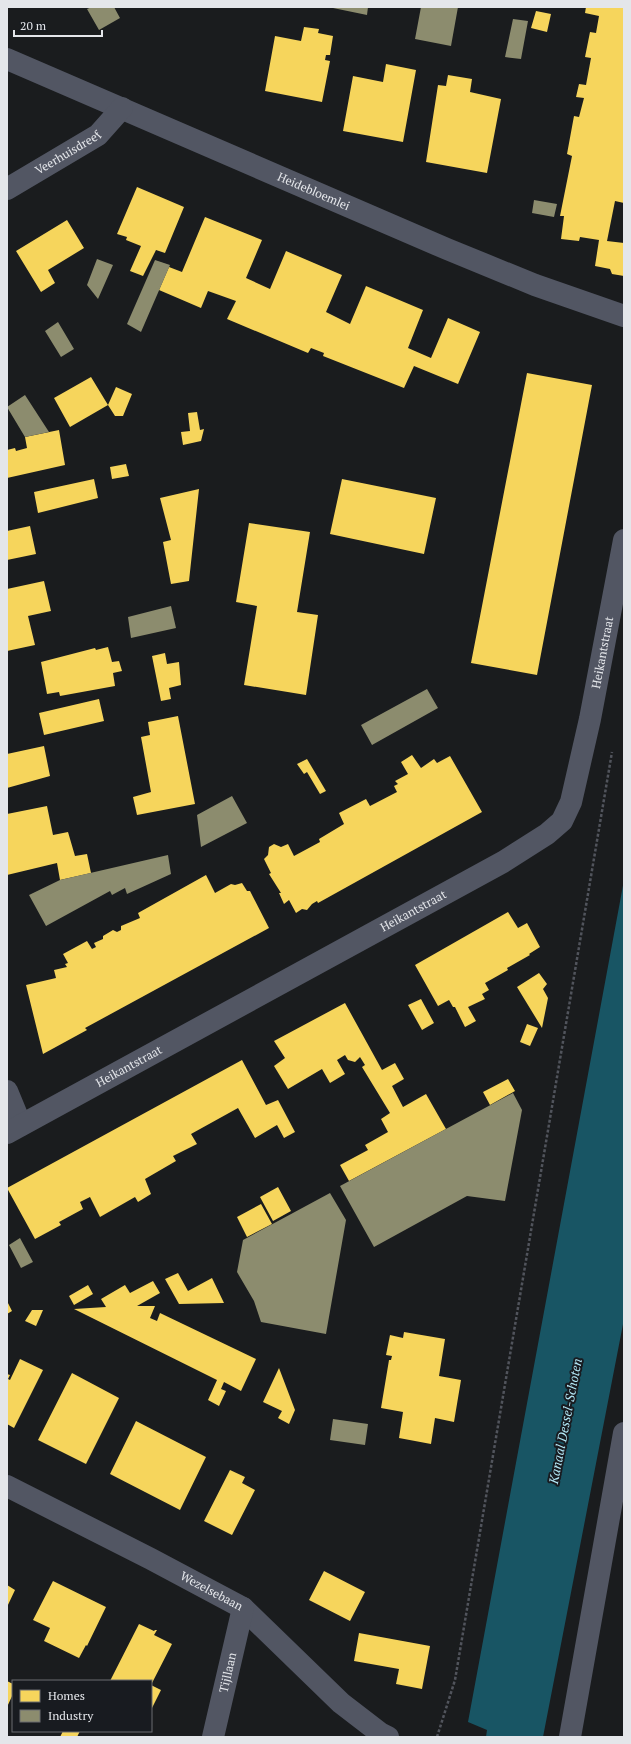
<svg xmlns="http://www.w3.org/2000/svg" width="631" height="1744" font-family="'PT Serif',serif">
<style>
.water{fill:#185564}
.homes{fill:#f6d55c}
.industry{fill:#8c8c6e}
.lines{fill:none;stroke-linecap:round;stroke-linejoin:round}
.path{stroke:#51545c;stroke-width:2.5;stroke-dasharray:3 2;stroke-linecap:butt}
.minor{stroke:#525663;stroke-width:22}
.labels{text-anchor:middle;stroke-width:4;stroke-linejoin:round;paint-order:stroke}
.street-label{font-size:12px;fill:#e4e6ea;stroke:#181b20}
.water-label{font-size:13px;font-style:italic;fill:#b4eaf9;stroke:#181b20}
</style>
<rect width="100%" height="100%" fill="#1a1c1e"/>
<path class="water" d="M624 880V1319L543 1737H486L487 1730 468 1722Z"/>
<path class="homes" d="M586 7H624V203L615 201 607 241 624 243V276L612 274 610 269 595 266 599 240 580 237 579 241 561 239 564 216H560L572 156 567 154 574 116 579 117 584 98 576 97 579 84 586 85 591 58 585 57 590 32 596 33 599 16 585 13Z
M536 11 551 14 547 32 531 28Z
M304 27 319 29 318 33 333 36 330 55H326L325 60 330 61 322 102 265 91 275 36 301 41Z
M386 64 416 70 403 142 343 131 353 76 383 82Z
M448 75 472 79 470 92 501 99 487 173 426 162 438 85 446 86Z
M137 187 184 207 165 253 156 250 143 276 130 271 141 246 126 240 127 237 117 234Z
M205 217 262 240 246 278 270 289 286 251 342 275 326 312 350 324 366 286 423 310 408 348 431 358 448 318 480 332 458 384 414 366 404 388 323 356 324 353 311 348 308 353 227 319 236 301 208 291 201 308 159 290 169 267 182 272Z
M67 220 84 248 48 270 55 283 41 292 16 251Z
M527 373 592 385 537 675 471 663Z
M91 377 108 405 70 427 54 398Z
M116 387 132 394 123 416H115L108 405Z
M197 412 200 430 204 429 201 441 183 445 181 432 190 431 188 413Z
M59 430 65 465 7 478V450L15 448 16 451 27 448 25 437Z
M126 464 129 476 112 479 110 467Z
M94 479 98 498 38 513 34 492Z
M342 479 436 498 424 554 330 534Z
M199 489 189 581 171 584 163 542 171 540 160 498Z
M249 523 310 532 297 612 318 615 306 695 244 685 257 606 236 602Z
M30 526 36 554 7 560V531Z
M44 581 51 611 28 616 35 645 7 651V589Z
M108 647 112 662 119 661 122 671 113 673 115 686 60 696 59 692 47 694 41 662 95 648 96 650Z
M165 653 167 664 179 662 181 685 169 688 171 699 161 701 152 656Z
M99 699 104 721 44 735 39 713Z
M178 716 195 804 137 815 133 797 151 792 141 737 150 735 148 722Z
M44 746 50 776 7 788V754Z
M412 755 421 768 434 759 437 763 450 756 482 812 318 903 317 901 312 904 307 910 302 909 296 913 289 900 284 904 279 893H281L269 874 271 873 264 859 268 855 269 847 274 844 281 847 288 844 294 856 320 842 319 839 344 824 339 813 366 799 370 806 397 792 394 786 398 784 395 781 408 774 401 762Z
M307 759 326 791 320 794 307 772 304 774 297 764Z
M47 806 53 835 68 832 75 856 87 854 91 873 60 880 57 863 7 875V814Z
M206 875 215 893 231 884 235 885 242 883 247 891H250L269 928 85 1028 87 1030 43 1054 26 985 56 978 54 970 67 967 65 964 68 963 63 954 87 941 92 949 96 947 94 943 103 939V936L113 930 117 932 121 930V926L140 918 138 913Z
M508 912 518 928 527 923 540 947 529 954 530 955 507 968 508 970 485 983 489 990 482 994 485 999 468 1007 476 1021 465 1027 455 1007H453L449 1000 438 1006 415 965Z
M539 973 547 984 543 989 548 998 542 1028 517 987Z
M421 999 434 1023 422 1030 408 1005Z
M345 1003 382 1070 395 1063 404 1079 392 1086 403 1107 426 1094 446 1129 349 1181 340 1165 368 1150 365 1145 388 1132 381 1119 390 1113 362 1067 365 1065 360 1057 355 1062 348 1060 345 1055 337 1060 345 1074 330 1083 322 1069 288 1089 274 1066 285 1058 274 1041Z
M527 1024 538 1028 530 1046 520 1042Z
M242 1060 266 1105 278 1100 295 1132 284 1138 277 1125 255 1138 238 1108 191 1134 197 1144 173 1156 176 1161 145 1179 151 1194 138 1202 135 1197 100 1217 90 1197 80 1202 83 1209 59 1222 61 1225 35 1239 7 1188Z
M508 1079 515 1091 490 1105 483 1092Z
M278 1187 291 1211 273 1221 260 1197Z
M261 1204 272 1224 247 1237 237 1217Z
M178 1273 188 1291 212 1278 224 1303 179 1304 165 1279Z
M153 1281 160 1293 137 1306H155L150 1318 157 1321 160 1313 256 1359 241 1391 224 1382 221 1389 226 1391 219 1406 208 1400 217 1380 74 1309 106 1307 101 1299 125 1285 130 1293Z
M88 1285 93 1294 74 1305 69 1296Z
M7 1301 12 1311 7 1314Z
M32 1310H43L36 1326 25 1321Z
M404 1332 445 1339 439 1376 461 1380 454 1422 435 1418 431 1444 399 1438 403 1412 381 1408 389 1360H391L392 1356 386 1355 390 1335 403 1338Z
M20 1359 43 1370 14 1428 7 1424V1374L10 1375 8 1379 10 1380Z
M279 1368 295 1410 289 1424 278 1418 282 1411 263 1402Z
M72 1373 119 1398 86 1464 38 1440Z
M136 1421 206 1457 180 1510 110 1474Z
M230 1470 245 1477 242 1483 255 1490 232 1535 204 1521Z
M324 1571 365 1592 350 1621 309 1600Z
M53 1581 106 1607 87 1646 86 1645 79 1658 44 1641 50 1628 33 1620Z
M7 1585 15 1590 7 1607Z
M139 1624 154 1631 155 1630H157L154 1635 172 1644 151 1685V1681H110Z
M359 1633 430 1646 422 1689 396 1684 399 1669 354 1661Z
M7 1681 13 1684V1694L7 1707Z
M151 1685 161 1690 152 1708 151 1707Z
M63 1731H80L77 1737H60Z"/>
<path class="industry" d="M92 7H114L120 18 99 30 87 9Z
M333 7H368L367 15 333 8Z
M421 7H458L451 46 415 39Z
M513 19 528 21 521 59 505 57Z
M534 200 557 204 554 217 532 213Z
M97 259 113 265 98 299 87 285Z
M155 260 170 265 141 332 127 324Z
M58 322 74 349 61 357 45 331Z
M25 395 49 432 25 437 7 407Z
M171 606 176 628 131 638 128 617Z
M427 689 438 708 372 745 361 725Z
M232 796 247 823 201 847 197 815Z
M168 855 171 874 127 894 125 888 112 895 110 891 46 926 29 895 60 880Z
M513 1093 522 1110 505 1201 467 1196 374 1247 340 1186Z
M330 1193 346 1220 326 1334 261 1322 254 1301 237 1272 243 1240Z
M20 1238 33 1262 21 1268 9 1245Z
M333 1419 368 1424 365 1445 330 1440Z"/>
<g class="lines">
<path class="path" d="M437 1737 455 1680 612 752"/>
<g class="minor">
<path id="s1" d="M7 59 447 249 535 285 624 316"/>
<path id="s2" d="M7 189 98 135 122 108"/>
<path d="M7 1091 21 1125"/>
<path id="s3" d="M7 1133 503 862 547 834 562 821 571 802 590 719 624 540"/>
<path id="s4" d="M7 1486 151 1559 243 1608 341 1703 380 1733 388 1737"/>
<path id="s5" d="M213 1737 243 1608"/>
<path d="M570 1737 624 1433"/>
</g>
</g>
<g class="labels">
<g class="street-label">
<text dy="4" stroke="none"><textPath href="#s2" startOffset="71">Veerhuisdreef</textPath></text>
<text dy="4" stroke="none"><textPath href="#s1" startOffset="334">Heidebloemlei</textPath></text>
<text dy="4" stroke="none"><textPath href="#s3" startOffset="811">Heikantstraat</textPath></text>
<text dy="4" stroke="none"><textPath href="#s3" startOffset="463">Heikantstraat</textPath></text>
<text dy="4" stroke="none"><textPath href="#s3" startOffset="139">Heikantstraat</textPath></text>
<text dy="4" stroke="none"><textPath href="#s4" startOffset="230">Wezelsebaan</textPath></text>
<text dy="4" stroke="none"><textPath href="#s5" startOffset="66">Tijllaan</textPath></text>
</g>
<g class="water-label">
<text transform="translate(565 1421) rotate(-79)" y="5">Kanaal Dessel-Schoten</text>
</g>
</g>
<rect width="631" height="1744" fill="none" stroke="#e4e6ea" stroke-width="16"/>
<rect x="12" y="1680" width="140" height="52" fill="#181b20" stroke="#6a6c71"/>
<rect x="20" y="1690" width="20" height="12" fill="#f6d55c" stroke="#6a6c71"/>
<text x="48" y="1700" font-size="12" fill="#e4e6ea">Homes</text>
<rect x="20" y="1710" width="20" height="12" fill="#8c8c6e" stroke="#6a6c71"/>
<text x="48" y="1720" font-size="12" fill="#e4e6ea">Industry</text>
<path d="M14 30v6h88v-6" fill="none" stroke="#e4e6ea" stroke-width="2"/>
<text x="20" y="30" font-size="12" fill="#e4e6ea" stroke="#181b20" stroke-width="3" paint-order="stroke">20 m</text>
</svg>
